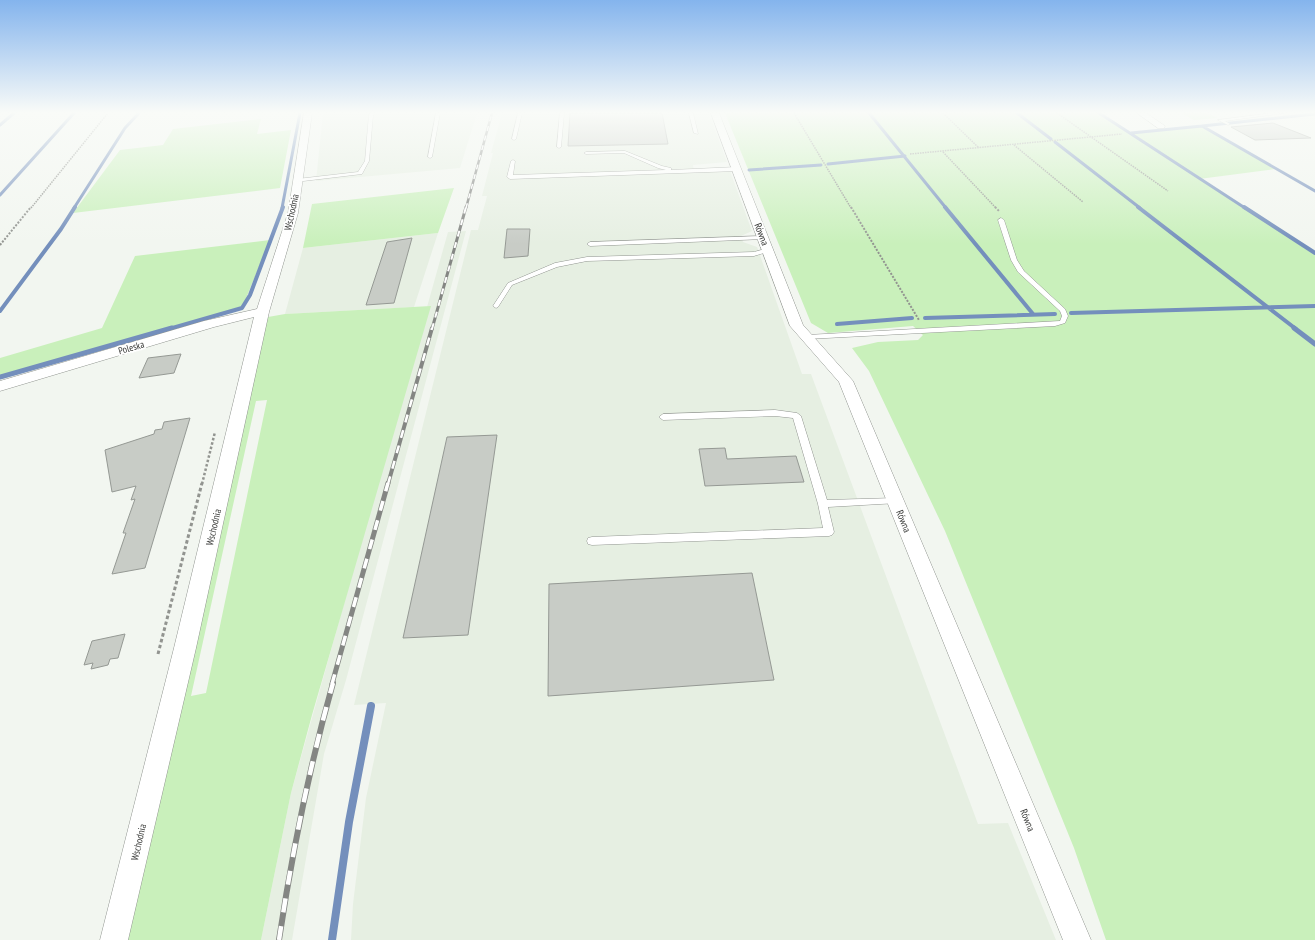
<svg xmlns="http://www.w3.org/2000/svg" width="1315" height="940" font-family="'PT Sans Narrow',sans-serif">
<style>
.built{fill:#e6efe2}
.green{fill:#c9f0bb;fill-rule:evenodd}
.lines{fill:none;stroke-linecap:round;stroke-linejoin:round}
.stream-far3{stroke:#748fbc;stroke-width:3}
.stream-far2{stroke:#748fbc;stroke-width:4}
.stream-far1{stroke:#748fbc;stroke-width:5}
.stream{stroke:#748fbc;stroke-width:8}
.building{fill:#c8ccc6;stroke:#959994}
.service-casing{stroke:#919590;stroke-width:1}
.minor-casing{stroke:#919590;stroke-width:1}
.path-far3{stroke:#929490;stroke-width:1.5;stroke-dasharray:1.5 1;stroke-linecap:butt}
.path-far2{stroke:#929490;stroke-width:2;stroke-dasharray:2 1.5;stroke-linecap:butt}
.path-far1{stroke:#929490;stroke-width:2.5;stroke-dasharray:2.5 2;stroke-linecap:butt}
.path{stroke:#929490;stroke-width:3;stroke-dasharray:3.5 2.5;stroke-linecap:butt}
.service{fill:#fff;fill-rule:evenodd}
.minor{fill:#fff;fill-rule:evenodd}
.rail-far4-casing{stroke:#848683;stroke-width:2.5}
.rail-far3-casing{stroke:#848683;stroke-width:3}
.rail-far2-casing{stroke:#848683;stroke-width:4}
.rail-far1-casing{stroke:#848683;stroke-width:5}
.rail-casing{stroke:#848683;stroke-width:6}
.rail-far4{stroke:#fff;stroke-width:1.5;stroke-dasharray:5;stroke-linecap:butt}
.rail-far3{stroke:#fff;stroke-width:2;stroke-dasharray:6;stroke-linecap:butt}
.rail-far2{stroke:#fff;stroke-width:2.5;stroke-dasharray:8;stroke-linecap:butt}
.rail-far1{stroke:#fff;stroke-width:3.5;stroke-dasharray:10;stroke-linecap:butt}
.rail{stroke:#fff;stroke-width:4.5;stroke-dasharray:14;stroke-linecap:butt}
.labels{text-anchor:middle;stroke-width:3.5;stroke-linejoin:round;paint-order:stroke}
.street-label{font-size:10px;fill:#373836;stroke:#fff}
</style>
<rect width="100%" height="100%" fill="#f2f6f0"/>
<path class="built" d="M323 113H477L460 168 316 181Z
M502 113H709L727 162 693 165 694 172 730 171 752 231 741 236 743 242 757 247 802 374H811L978 824 1008 823 1056 940H351L353 904 366 798 386 703 354 705 471 230H478L487 196H482L493 153H491Z
M466 231 346 680 324 754 292 940H261L291 793 448 232Z
M438 233 414 307 285 314 303 248Z"/>
<path class="green" d="M725 113H1098L1132 134 1202 126 1275 169 1199 179 1315 255V940H1106L1074 848 945 531 869 371 852 348 878 342 918 340 923 335 913 326 828 333 811 323Z
M1181 113H1208L1217 118 1194 120Z
M261 119 257 134 291 130 280 188 73 213 120 150 163 145 173 129Z
M454 188 438 233 303 248 312 204Z
M270 240 242 308 0 377V358L102 328 135 256Z
M431 306 312 715 291 793 261 940H125L137 896 268 317 285 314ZM267 400 206 693 191 696 256 401Z"/>
<g class="lines">
<path class="stream-far3" d="M869 113 946 208
M1017 113 1051 139
M1099 113 1245 208
M0 125 14 113
M1202 126 1315 114
M1131 133 1202 126 1315 191
M1055 142 1140 208
M828 164 905 156
M749 170 821 165
M0 195 74 113
M74 208 125 128 139 113
M282 208 300 113"/>
<path class="stream-far2" d="M945 207 1033 314
M1138 207 1296 329
M1244 207 1315 253
M0 311 61 229 75 207
M1071 313 1315 306
M925 318 1055 314
M837 324 912 318
M169 329 242 308 250 295 283 207"/>
<path class="stream-far1" d="M1294 328 1315 344
M0 377 172 328"/>
<path class="stream" d="M332 940 349 822 371 706"/>
</g>
<path class="building" d="M570 113H662L668 144 568 146Z
M1273 123 1311 138 1255 140 1231 127Z
M507 229H530L528 256 504 258Z
M412 238 394 303 366 305 387 242Z
M181 354 174 373 139 378 148 358Z
M190 418 145 568 112 574 126 533H123L135 499 131 500 136 486 112 492 105 450 154 434 155 430 162 429 164 422Z
M497 435 468 635 403 638 447 437Z
M725 448 727 459 796 456 804 482 705 486 699 449Z
M752 573 774 680 548 696 549 584Z
M125 634 118 658 110 659 108 665 91 669 93 663 84 665 92 641Z"/>
<g class="lines">
<g class="service-casing">
<path id="service" d="M371 113H377L373 115 369 161 362 174 295 182 294 181 297 179 358 172 365 161 369 114Z
M436 113H440L432 157 430 158 428 157Z
M518 113H522L516 139 514 140 512 139Z
M560 113H564L561 147 559 148 557 147Z
M689 113H693L698 134 694 133Z
M1272 113H1284L1225 121 1230 124 1228 125 1218 120Z
M625 151 662 166 671 168V170L737 167 740 169 737 171 510 179 507 177 511 161 513 160 515 161 513 175 666 170 658 168 624 153 586 154 584 153 586 152Z
M1001 218 1004 220 1017 260 1024 271 1065 309 1068 316 1065 323 1055 326 807 339 803 337 807 335 1060 321 1062 316 1060 311 1018 272 1011 260 998 220Z
M763 236 766 238 765 239 590 246 587 244 590 242Z
M768 248 770 249V251L754 256 587 261 557 267 512 285 498 307 496 308 493 306 508 283 555 263 587 257 754 252Z
M775 410 797 413 801 416 827 500 895 498 898 499 900 501 898 503 828 507 834 532 832 535 829 536 592 545 588 544 587 541 588 538 592 537 823 528 818 504 793 418 775 416 663 420 659 417 663 414Z"/>
</g>
<g class="minor-casing">
<path id="minor" d="M304 113H312L298 213 269 312 196 648 128 940H100L174 648 254 317 214 327 0 391V381L204 321 257 309 288 213Z
M711 113H719L803 325 853 381 1091 940H1063L839 382 790 326Z
M1137 113H1146L1165 126 1164 128H1158Z"/>
</g>
<path class="path-far3" d="M794 113 851 208
M943 113 979 148
M1057 113 1168 191
M1014 145 1083 202
M943 152 996 208
M910 154 1122 134
M31 208 108 113"/>
<path class="path-far2" d="M851 207 919 320
M995 207 999 211
M0 245 31 207"/>
<path class="path-far1" d="M202 484 215 432"/>
<path class="path" d="M158 654 202 483"/>
<use href="#service" class="service"/>
<use href="#minor" class="minor"/>
<g class="rail-far4-casing">
<path id="rail-far4" d="M466 208 492 113"/>
</g>
<g class="rail-far3-casing">
<path id="rail-far3" d="M432 329 466 207"/>
</g>
<g class="rail-far2-casing">
<path id="rail-far2" d="M388 484 432 328"/>
</g>
<g class="rail-far1-casing">
<path id="rail-far1" d="M332 684 388 483"/>
</g>
<g class="rail-casing">
<path id="rail" d="M279 940C292 853 309 768 333 683"/>
</g>
<use href="#rail-far4" class="rail-far4"/>
<use href="#rail-far3" class="rail-far3"/>
<use href="#rail-far2" class="rail-far2"/>
<use href="#rail-far1" class="rail-far1"/>
<use href="#rail" class="rail"/>
</g>
<linearGradient id="sky" x2="0" y2="1"><stop stop-color="#84b4ed"/><stop offset="0.46" stop-color="#f9fbf8"/><stop offset="1" stop-color="#f9fbf8" stop-opacity="0"/></linearGradient>
<rect width="1315" height="244" fill="url(#sky)"/>
<g class="labels">
<g class="street-label">
<text transform="translate(291 212) rotate(-78)" y="4">Wschodnia</text>
<text transform="translate(762 234) rotate(69)" y="4">Równa</text>
<text transform="translate(131 347) rotate(-16)" y="4">Poleska</text>
<text transform="translate(904 521) rotate(68)" y="4">Równa</text>
<text transform="translate(213 527) rotate(-77)" y="4">Wschodnia</text>
<text transform="translate(1028 820) rotate(68)" y="4">Równa</text>
<text transform="translate(138 842) rotate(-77)" y="4">Wschodnia</text>
</g>
</g>
</svg>
